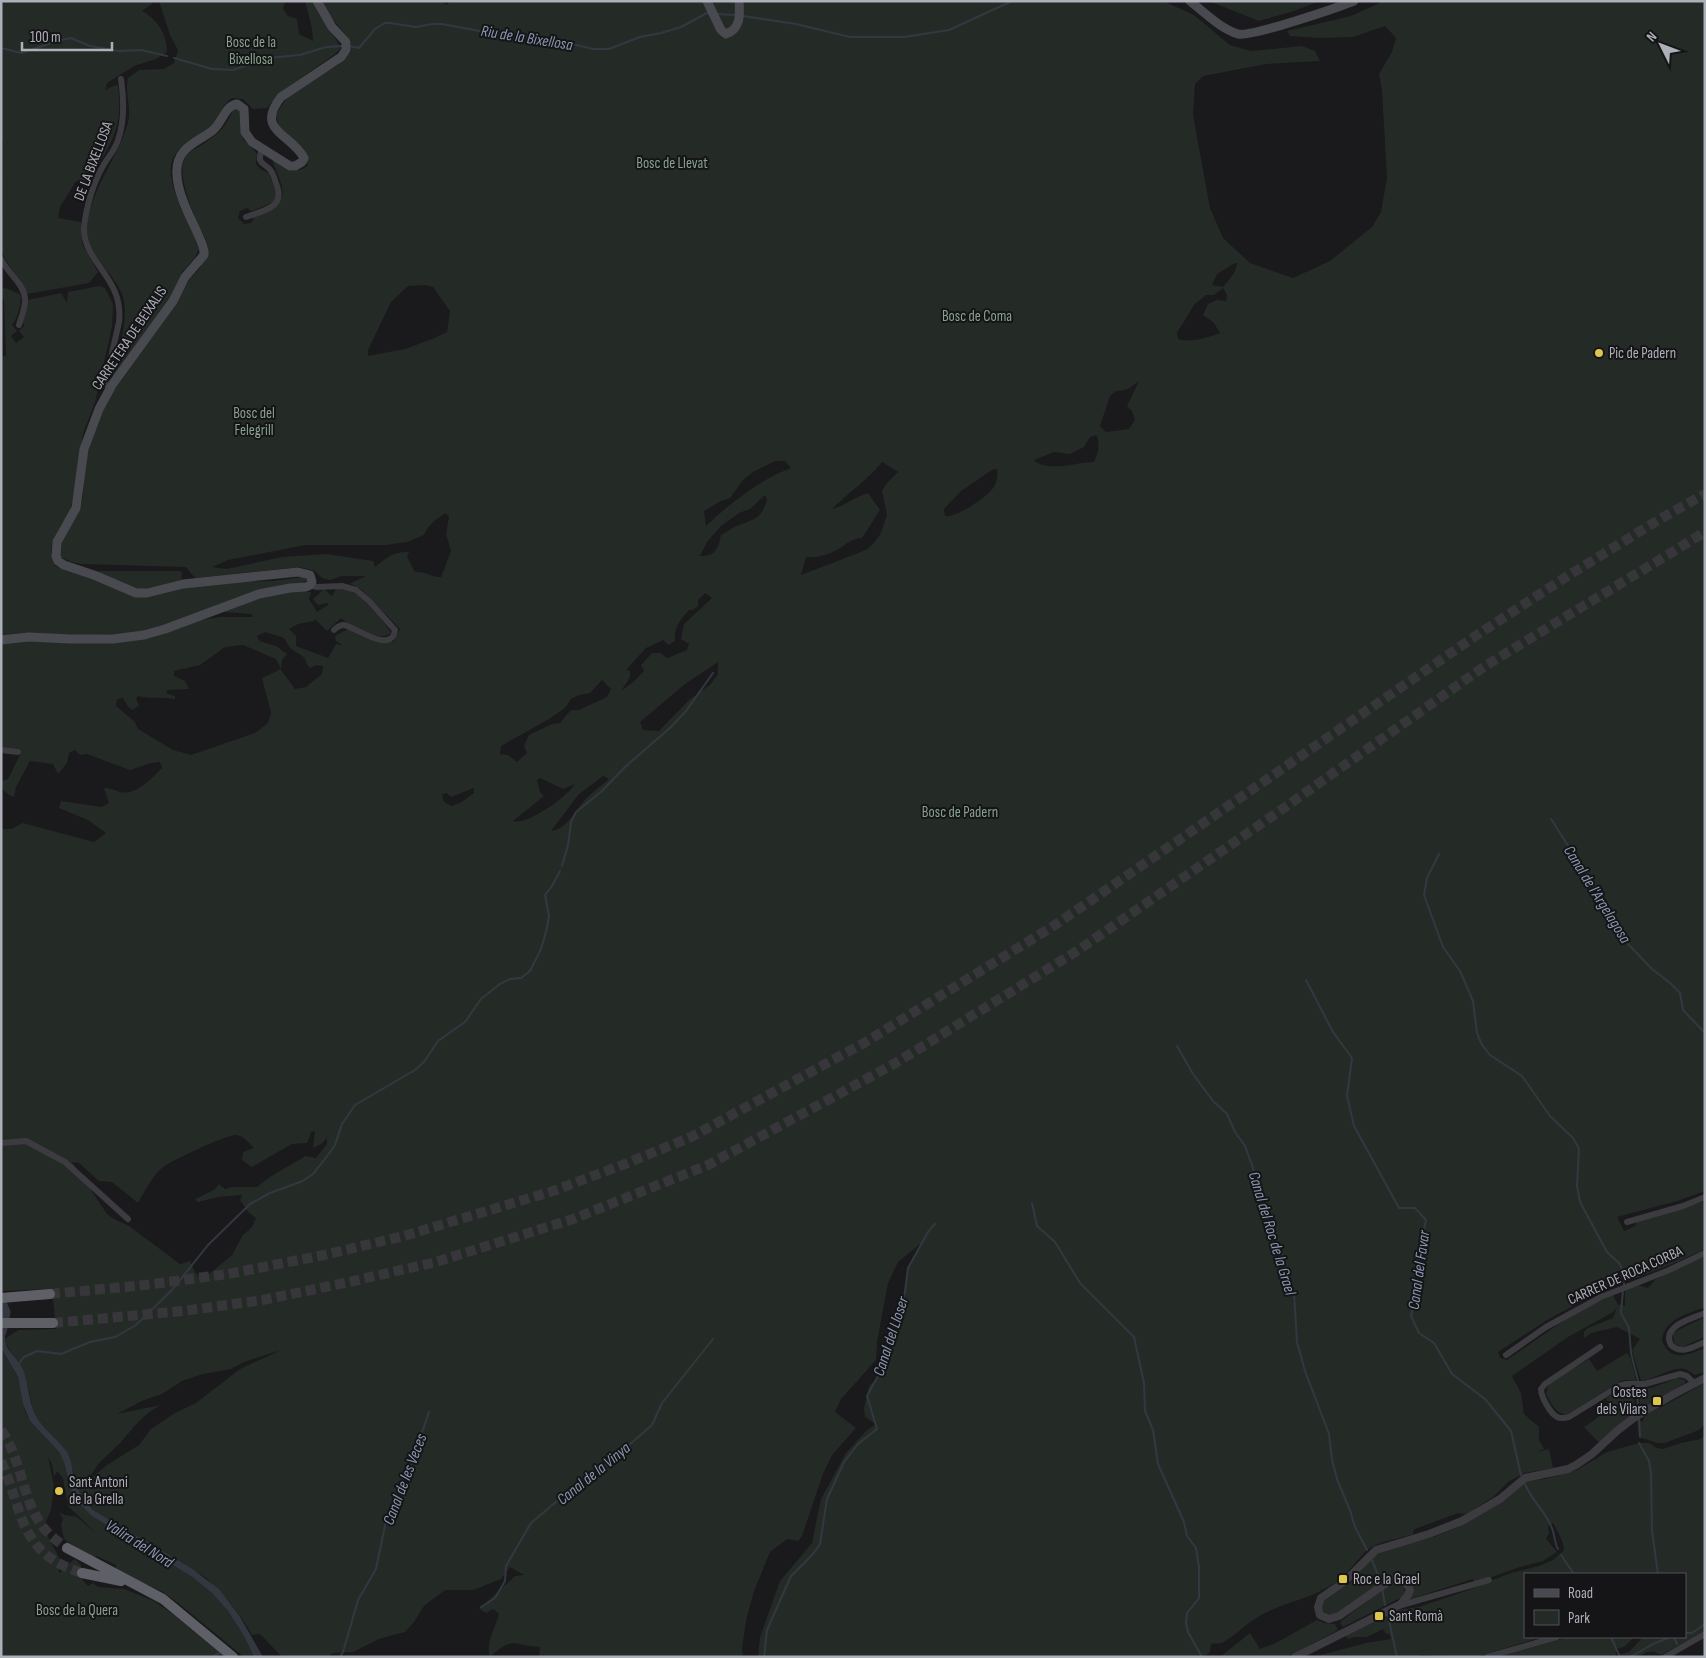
<svg xmlns="http://www.w3.org/2000/svg" width="1706" height="1658" font-family="'Sofia Sans Condensed',sans-serif">
<style>
.green{fill:#242b26;fill-rule:evenodd}
.water{fill:#333840}
.lines{fill:none;stroke-linecap:round;stroke-linejoin:round}
.stream{stroke:#333840;stroke-width:2}
.river{stroke:#333840;stroke-width:11}
.trunk-tunnel{stroke:#37373b;stroke-width:10;stroke-dasharray:10 5;stroke-linecap:butt}
.minor{stroke:#3b3b40;stroke-width:6}
.tertiary{stroke:#3b3b40;stroke-width:8}
.secondary{stroke:#494a50;stroke-width:9}
.trunk{stroke:#5f6067;stroke-width:10}
.poi-dot{fill:#dec54e;stroke:#151416;stroke-width:2}
.labels{text-anchor:middle;stroke-width:4;stroke-linejoin:round;paint-order:stroke}
.park-label{font-size:15px;fill:#87a28d;stroke:#151416}
.street-label{font-size:15px;fill:#adafb9;stroke:#151416}
.poi-label{font-size:15px;fill:#adafb9;stroke:#151416;text-anchor:start}
.water-label{font-size:16px;font-style:italic;fill:#8997b0;stroke:#151416}
</style>
<rect width="100%" height="100%" fill="#1a191b"/>
<path class="green" d="M1 1H152V4L142 11C157 19 167 34 167 52L156 59 134 66 107 83 105 90 115 85 118 86C124 135 107 145 88 185L76 181 60 207 58 218 81 222 82 244 98 272 89 283 27 294C21 278 8 268 2 252L3 142 1 139Z
M159 1H285L283 9 288 16 297 19 299 34 313 41 312 28 305 1H313L341 48 335 54 278 94 267 108 253 109 243 99 232 98C221 105 218 120 209 128 202 134 192 137 186 143 179 148 172 157 171 165 167 187 191 227 199 249L194 259 182 272 170 299 114 375 111 376C117 352 131 319 122 294 113 271 85 255 87 228 90 190 116 161 127 126 133 108 124 95 128 78L139 70 164 69 174 63 178 50 170 35Z
M322 1H440L447 5 450 1H1163L1194 15 1230 45 1251 51 1302 46 1315 51 1320 61 1266 64 1203 76 1195 84 1193 115 1210 208 1223 238 1250 263 1293 278 1330 261 1372 227 1381 212 1387 178 1382 90 1379 74 1392 52 1396 38 1385 26 1353 37 1318 38 1290 36 1287 31 1351 16 1384 1H1705V1191L1677 1201 1617 1217 1624 1231 1635 1226 1637 1222 1705 1201V1249L1672 1264 1597 1293 1547 1320 1498 1352 1500 1358 1507 1360 1573 1314 1613 1295 1618 1305 1621 1304 1625 1306V1290L1638 1285 1648 1288 1656 1279 1705 1256V1307C1688 1314 1664 1319 1662 1340 1670 1363 1688 1355 1705 1348V1372L1695 1375C1692 1373 1688 1370 1684 1369 1674 1366 1653 1380 1641 1381L1632 1350 1640 1339 1617 1327 1591 1333 1584 1338V1332L1588 1328 1613 1318 1617 1307 1613 1312 1568 1337 1512 1376 1521 1393 1524 1414 1539 1427V1440L1544 1449 1536 1452 1549 1449 1553 1468 1524 1473 1508 1482 1493 1497 1466 1514 1458 1513 1415 1529 1413 1531V1534C1399 1539 1377 1541 1366 1551 1355 1562 1347 1575 1333 1584 1312 1598 1286 1602 1263 1614 1248 1622 1236 1635 1222 1643 1219 1644 1215 1643 1211 1644L1210 1652 1204 1657H758L760 1637 780 1581 812 1543 821 1499 846 1453 866 1431 876 1424 865 1417 864 1408 869 1386 886 1369 891 1342 899 1319 907 1308 905 1287 908 1268 924 1241 898 1262 888 1283 877 1342 876 1360 841 1399 835 1412 856 1428 832 1455 823 1474 802 1536 798 1541 787 1539 770 1552 754 1591 746 1621 742 1648 743 1657H539L540 1647C513 1646 514 1635 490 1657 485 1643 496 1627 499 1614L493 1609 486 1613 479 1609 515 1576 524 1575 510 1567 501 1579 473 1590H445L424 1606 414 1622 405 1632 379 1639 353 1652 332 1653 329 1657H282L260 1634 252 1635C240 1613 224 1594 205 1577L93 1510C81 1498 77 1490 73 1473 72 1467 71 1461 68 1455 61 1442 46 1432 38 1420 30 1406 31 1393 26 1380 20 1365 10 1353 4 1339L19 1330 56 1329 52 1289 1 1291V1145H7L1 1139V829H11L23 823 94 842 106 833 88 820 59 808 61 801 102 807 109 803 104 788C110 788 115 790 120 792 136 796 152 778 162 768L160 762 151 763 130 770 87 754 80 755 75 750 69 753 67 763 58 774 53 764 30 761 16 787 14 797 9 795 1 788V781L8 779 20 755V750L1 747V644L38 641 122 640 200 620 220 617H253L251 614 224 612V610L267 595 290 591 311 592 309 599 317 612 328 605V603L318 605 313 599 324 589 332 596 337 587C343 590 350 591 356 594 362 597 389 627 391 633 379 643 351 627 341 618L327 631 315 619 314 621 298 624 289 629 296 636V646L328 658 336 644 342 645 336 641 335 636 348 629C364 639 375 642 393 642L400 629 362 590 351 584V583L366 576H342L330 580 322 578 315 571 299 567 195 578 186 567 82 564 71 562 60 557 59 547 79 511 83 496 85 462 90 444 105 403 171 311 190 279 199 269 207 255 208 247 205 237 200 230C194 213 173 169 187 155 190 151 196 148 200 146 219 133 223 131 234 109H236L240 112 243 139 256 152 257 155 256 164 259 168 269 174 277 195 273 202 252 211 247 208 240 211 238 218 244 224 251 223 255 216C295 201 283 190 271 157L292 171 303 169 308 165 302 151 279 126 276 115 281 106 289 96 338 65 351 52V41L326 11ZM1235 263H1237C1236 273 1229 280 1223 287L1212 285 1217 274ZM426 285 433 287 450 311 447 332 432 339 405 349 368 356V350L391 302 408 286ZM1223 288 1227 295 1226 301 1217 300 1208 304 1203 315 1214 323 1220 333C1206 338 1192 343 1178 339L1177 333 1194 305 1206 295H1214ZM1139 381 1127 406 1132 411 1135 420 1129 429 1106 432 1100 426 1110 396 1116 391C1127 391 1131 387 1139 381ZM1096 435C1101 444 1098 453 1094 462 1077 462 1048 473 1034 460L1054 452 1070 454 1084 447 1090 437ZM775 461H785L791 468C761 479 729 504 706 526L704 511 721 501 730 498 743 480 753 472ZM882 462 898 472 886 484 882 491 887 515 880 535 872 545 866 550 801 575 806 557C817 558 827 555 837 550 847 544 850 539 862 538L880 510 868 493C855 497 844 506 832 509 848 493 868 480 882 462ZM997 469C998 475 997 483 993 488 986 498 956 518 945 516L944 509 961 491 992 470ZM765 495 767 500C761 519 755 519 739 525 733 527 727 532 721 535 718 549 716 556 700 556L707 542 721 526 739 513 750 509ZM446 513 449 517 446 534 451 551 441 577C430 577 426 571 415 572L407 557 409 552C392 552 388 557 375 567L373 561 326 554 282 557 227 569 212 567 228 560 305 545H386L407 542 424 535C428 525 437 518 446 513ZM705 593 712 598 684 624 681 639 689 644 687 650 667 658 661 653H652L641 665 644 671 632 683 621 691 630 677V671L626 670 646 648 663 640 669 645 675 641C674 627 680 620 689 610H693L698 606V600ZM265 632 284 638 290 648 305 658 306 663 310 668 316 665 323 666 322 674 306 687 295 689 281 670 282 660 287 654 276 646 259 641 257 636ZM243 645 276 659 281 669 262 678 271 713 268 723 255 733 191 755 173 750 138 729 135 722 116 706 117 699 123 698 128 707 133 710 139 705 136 699 138 696C151 699 163 697 175 699V696L166 693 168 690 189 689 185 681 174 676V671L200 665 225 647ZM718 662V674L710 685 689 700 659 731 643 730 640 722 685 684ZM602 680 611 689 607 697 579 710H571L560 723 552 724 529 735 524 746 527 753 517 762 508 755 500 754 501 746 549 719 565 708 571 699 579 695 590 693ZM603 776 609 779C601 786 591 793 584 801 575 811 566 830 551 831L579 794ZM540 778 563 789 575 784C568 796 527 826 513 821L544 796 540 792 537 780ZM474 788V793L460 803 451 806 444 802 442 794 447 793 451 797ZM315 1131 313 1148 321 1144 327 1138V1144L316 1158 305 1156C289 1167 271 1174 257 1187H232L225 1189 219 1184 214 1190 195 1199 198 1202 218 1197 242 1195 240 1200 249 1213 256 1218 252 1227 243 1235 232 1255 202 1280 195 1272 190 1261 180 1264 129 1226 116 1220 107 1214 72 1162 79 1163 99 1181 112 1182 138 1203C145 1191 152 1176 163 1167 171 1161 226 1135 235 1135 243 1135 248 1142 254 1148L243 1152 242 1160 252 1167 292 1144 307 1143 311 1132ZM281 1350 240 1369 196 1403 175 1413 151 1429 139 1445 107 1465 89 1480C98 1460 107 1457 121 1442 134 1427 143 1414 161 1405L117 1414 144 1400 162 1394 182 1381 203 1374 231 1369 244 1362Z
M1209 1H1320L1294 11 1259 21Z
M99 286 105 288 113 304 112 327 95 402 83 434 74 493 70 512 58 531 52 543 51 552 55 566 93 578 130 594 227 582 273 581 303 577 307 580 303 583 285 584 269 588 152 629 131 634 1 637V358L6 355 4 300 1 298V289L5 288 20 294C22 303 18 317 12 325L17 331 11 336 16 343 24 337 19 331 24 326 23 322 28 300 61 293 67 303 68 292Z
M99 571H178L182 572 181 580 144 589H133L99 573Z
M1705 1317V1337L1682 1347 1674 1343 1673 1333 1676 1331Z
M1 1348 18 1378 25 1411 30 1421 59 1452 64 1462 68 1482 79 1503 191 1576 212 1593 228 1611 244 1636 254 1657H244L178 1603 163 1592 115 1570 116 1565 97 1556 92 1558 64 1539 61 1525 63 1519 59 1512 65 1515 77 1517 98 1535 68 1506 63 1478 57 1471 54 1477 52 1464 48 1457 54 1486 51 1510 45 1524 49 1539 60 1559 59 1573C66 1570 68 1563 75 1559L81 1565 82 1579 88 1586 93 1583 98 1587 124 1589 154 1601 174 1615 225 1657H1Z
M1627 1353 1631 1359 1636 1381 1624 1380 1619 1382 1568 1414C1556 1415 1551 1403 1546 1394L1548 1386 1553 1381 1589 1359 1597 1371Z
M1678 1378 1685 1380V1383L1640 1409 1639 1389 1651 1388Z
M1705 1383V1424L1699 1430 1665 1443H1657L1639 1437 1637 1419 1642 1422 1645 1416Z
M1631 1387 1635 1388 1634 1400 1636 1412 1623 1421 1599 1443 1584 1427 1611 1408 1606 1398 1625 1388Z
M1705 1434V1632L1661 1655C1649 1648 1647 1653 1637 1657 1632 1658 1624 1657 1619 1657V1655L1629 1652 1643 1637H1685V1574H1525V1637H1542L1476 1657 1420 1655V1657H1313L1366 1643 1391 1639 1389 1633 1386 1634 1383 1629 1367 1637H1354L1348 1639 1345 1635 1392 1611 1419 1607 1466 1591 1508 1574 1539 1566 1553 1560 1564 1550C1563 1540 1558 1532 1553 1523L1548 1526 1549 1534 1546 1538C1549 1544 1554 1547 1557 1552L1543 1561 1520 1567 1475 1583 1473 1579 1410 1599 1409 1582 1405 1578 1391 1576 1339 1612 1331 1615 1324 1612 1322 1607 1324 1601 1350 1583 1375 1555 1382 1551 1434 1537 1454 1529 1499 1504 1520 1485 1528 1481 1545 1479 1577 1470 1607 1452 1639 1443H1649L1657 1448 1663 1449 1681 1443 1701 1439Z
M1394 1583 1403 1585 1405 1592 1404 1596 1343 1627 1340 1622 1384 1588Z
M1317 1620 1324 1623 1335 1624 1338 1630 1287 1657H1220L1250 1633 1260 1649 1276 1643Z
M1569 1637H1634L1624 1647 1616 1649V1657H1497Z"/>
<path class="water" d="M1 1330H6C1 1350 16 1354 23 1370 30 1387 28 1405 39 1421 47 1432 59 1441 67 1452 71 1459 72 1466 73 1474 77 1489 82 1499 93 1510L191 1568 219 1589 239 1615 263 1657H254L244 1636 228 1611 212 1593 191 1576 92 1516 79 1503 70 1488 64 1462 59 1452 30 1421 23 1404 18 1377 1 1348Z"/>
<g class="lines">
<path class="stream" d="M717 14 736 15
M743 16 796 24 850 37H904L949 30 1012 1
M348 46 359 48 375 29 385 23H390L416 27 432 24H442L501 35 543 37 593 49H609L640 37 661 33 681 27 707 13 710 14
M1 48 21 53 61 40 71 38 90 46 119 51 141 50 167 56
M174 58 212 69 233 70 268 58 300 55 326 47 343 46
M1551 819 1588 877 1627 943 1652 969 1670 983 1680 993 1683 1010 1705 1033
M1439 854 1427 878 1424 895 1443 947 1460 971 1473 1001 1477 1033 1482 1045 1490 1055 1522 1076 1550 1116 1573 1138 1579 1149 1577 1186 1580 1202 1607 1252 1620 1264 1623 1272 1624 1285
M562 866 568 845 571 822 576 812 602 791 625 767 671 727 686 711 713 673
M1306 980 1333 1032 1352 1058 1347 1096 1354 1126 1399 1208H1415L1426 1220 1417 1261 1418 1286 1411 1316 1419 1333 1434 1343 1452 1374 1485 1399 1511 1431 1521 1475
M1177 1046 1193 1074 1213 1101 1227 1114 1235 1132 1245 1146 1253 1168 1272 1239 1282 1255 1285 1281 1294 1293 1297 1342 1305 1371 1329 1434 1332 1460 1338 1482 1350 1510 1355 1527 1367 1550
M1032 1203 1037 1226 1055 1242 1080 1283 1134 1337 1144 1383 1145 1411 1153 1430 1158 1464 1184 1522 1187 1536 1196 1548 1199 1567V1598L1187 1613 1186 1623 1188 1632 1202 1657
M1623 1290 1621 1313 1629 1328 1631 1353 1638 1381
M18 1365 24 1357 37 1351 61 1354 90 1342 115 1337 136 1325 172 1290 208 1245 250 1204 270 1193 303 1181 313 1174 328 1155 335 1145 342 1124 355 1105 415 1070 424 1062 438 1041 465 1022 481 999 500 984 510 979 521 978 530 971 541 949 547 928 549 916 545 895 552 886 560 871
M1637 1389 1638 1409
M1639 1417 1640 1437
M1639 1443 1649 1461 1651 1473 1652 1531 1658 1574
M1525 1484C1532 1501 1545 1511 1551 1526 1555 1534 1554 1542 1558 1549
M1561 1555 1574 1574
M1372 1560 1381 1583
M1382 1588 1385 1605
M481 1607 495 1598 505 1581 506 1566 531 1523 569 1491 605 1466 652 1425 662 1403 713 1339
M1388 1616 1397 1657
M1685 1633H1692L1705 1624
M1611 1637 1620 1657
M1674 1637 1677 1644
M212 1657 219 1653
M340 1657 343 1652 358 1600 376 1569 387 1516 412 1462 429 1412
M764 1657 767 1630 791 1576 813 1554 820 1544 827 1499 844 1462 858 1444 877 1429 867 1396 883 1367 886 1346 898 1308 904 1299 908 1268 928 1232 935 1224
M1630 1657 1655 1643 1671 1637"/>
<path class="river" d="M1 1303 5 1312 1 1332"/>
<path class="trunk-tunnel" d="M50 1294 145 1285 228 1274 324 1255 404 1236 553 1191 625 1164 691 1137 864 1043 1055 925 1477 635 1566 577 1660 519 1705 494
M53 1323 183 1311 263 1300 349 1282 436 1262 573 1219 708 1165 894 1064 1077 951 1281 810 1485 666 1705 532
M1 1430C22 1459 22 1500 43 1527 50 1536 58 1542 67 1548
M1 1461C24 1512 18 1553 82 1573"/>
<path class="minor" d="M246 217C262 211 285 208 277 186 275 181 274 175 271 171 264 161 256 166 262 149
M1 259C7 273 26 285 25 301 25 309 21 318 19 325
M109 391 106 380 119 322C124 277 83 263 84 228 86 208 93 183 103 166 108 157 115 150 118 140 125 120 124 99 121 79
M310 585 316 587 342 586 356 590 369 601 395 630C392 655 355 627 344 625 340 625 337 627 334 630
M1 750 18 752
M1 1143 26 1141 65 1162 128 1219
M1627 1222 1683 1206 1705 1197
M1705 1313C1691 1319 1661 1326 1671 1345 1682 1355 1693 1347 1705 1342
M1600 1347 1545 1384 1541 1389C1541 1397 1550 1413 1557 1417 1561 1419 1565 1418 1569 1417L1619 1386 1626 1384H1645L1680 1374 1687 1376 1694 1383
M1506 1355 1546 1327 1601 1297 1667 1271 1705 1253
M1398 1606 1489 1580
M1487 1657 1557 1637
M1665 1657 1705 1634"/>
<path class="tertiary" d="M1295 1657 1401 1604 1408 1595 1410 1590C1407 1582 1401 1579 1392 1579L1339 1616 1329 1619 1320 1615 1318 1607 1321 1598 1344 1582 1376 1550 1429 1534 1462 1521 1500 1499 1525 1478 1568 1469 1576 1465 1592 1454 1618 1430 1635 1417 1674 1394 1705 1378"/>
<path class="secondary" d="M707 1 721 30 726 34C741 29 740 14 739 1
M1190 1C1204 12 1221 29 1238 34 1252 37 1336 8 1354 1
M1 640 29 637 70 639H113L144 635 165 629 259 594 290 588 306 587 310 585 312 582 310 575 298 572 183 584 147 593H136L94 575 64 565 58 561 56 556 57 542 76 508 84 449 99 409 112 385 173 301 185 277 204 255C205 246 199 238 196 230 186 209 166 171 184 151 192 142 203 138 212 131 222 124 224 106 237 104L244 109 245 132 252 142 290 166H295L302 162 304 158C292 134 254 131 281 97L341 57 346 50V42L332 27 317 1"/>
<path class="trunk" d="M1 1298 50 1294
M1 1323H53
M67 1548 163 1599 233 1657
M82 1573 121 1581"/>
</g>
<g class="poi-dot">
<circle cx="1599" cy="353" r="5"/>
<rect x="1652" y="1396" width="10" height="10" rx="2.5"/>
<circle cx="59" cy="1491" r="5"/>
<rect x="1338" y="1574" width="10" height="10" rx="2.5"/>
<rect x="1374" y="1611" width="10" height="10" rx="2.5"/>
</g>
<g class="labels">
<g class="park-label">
<text x="251" y="47">Bosc de la<tspan x="251" dy="17">Bixellosa</tspan></text>
<text x="672" y="168">Bosc de Llevat</text>
<text x="977" y="321">Bosc de Coma</text>
<text x="254" y="418">Bosc del<tspan x="254" dy="17">Felegrill</tspan></text>
<text x="960" y="817">Bosc de Padern</text>
<text x="77" y="1615">Bosc de la Quera</text>
</g>
<g class="street-label">
<text transform="translate(93 161) rotate(-69)" y="5">DE LA BIXELLOSA</text>
<text transform="translate(129 338) rotate(-56)" y="5">CARRETERA DE BEIXALIS</text>
<text transform="translate(1625 1275) rotate(-24)" y="5">CARRER DE ROCA CORBA</text>
</g>
<g class="poi-label">
<text x="1609" y="358">Pic de Padern</text>
<text x="1647" y="1397" text-anchor="end">Costes<tspan x="1647" dy="17">dels Vilars</tspan></text>
<text x="69" y="1487">Sant Antoni<tspan x="69" dy="17">de la Grella</tspan></text>
<text x="1353" y="1584">Roc e la Grael</text>
<text x="1389" y="1621">Sant Romà</text>
</g>
<g class="water-label">
<text transform="translate(527 37) rotate(9)" y="6">Riu de la Bixellosa</text>
<text transform="translate(1598 894) rotate(58)" y="6">Canal de l'Argelagosa</text>
<text transform="translate(1273 1233) rotate(73)" y="6">Canal del Roc de la Grael</text>
<text transform="translate(1418 1270) rotate(-82)" y="6">Canal del Favar</text>
<text transform="translate(890 1336) rotate(-72)" y="6">Canal del Lloser</text>
<text transform="translate(593 1473) rotate(-39)" y="6">Canal de la Vinya</text>
<text transform="translate(404 1479) rotate(-69)" y="6">Canal de les Veces</text>
<text transform="translate(140 1543) rotate(32)" y="6">Valira del Nord</text>
</g>
</g>
<rect width="1706" height="1658" fill="none" stroke="#adafb9" stroke-width="5"/>
<rect x="1524" y="1573" width="162" height="65" fill="#151416" stroke="#525257"/>
<rect x="1534" y="1589" width="25" height="8" fill="#494a50" stroke="#525257"/>
<text x="1568" y="1598" font-size="15" fill="#adafb9">Road</text>
<rect x="1534" y="1610" width="25" height="15" fill="#242b26" stroke="#525257"/>
<text x="1568" y="1623" font-size="15" fill="#adafb9">Park</text>
<g transform="translate(1661 45) rotate(312)" stroke="#151416" stroke-width="4" paint-order="stroke">
<path d="M0-4L9 19L0 12L-9 19Z" fill="#adafb9"/>
<text y="-8" font-size="14" font-weight="bold" text-anchor="middle" fill="#adafb9">N</text>
</g>
<path d="M22 42v8h90v-8" fill="none" stroke="#adafb9" stroke-width="2.5"/>
<text x="30" y="42" font-size="15" fill="#adafb9" stroke="#151416" stroke-width="4" paint-order="stroke">100 m</text>
</svg>
